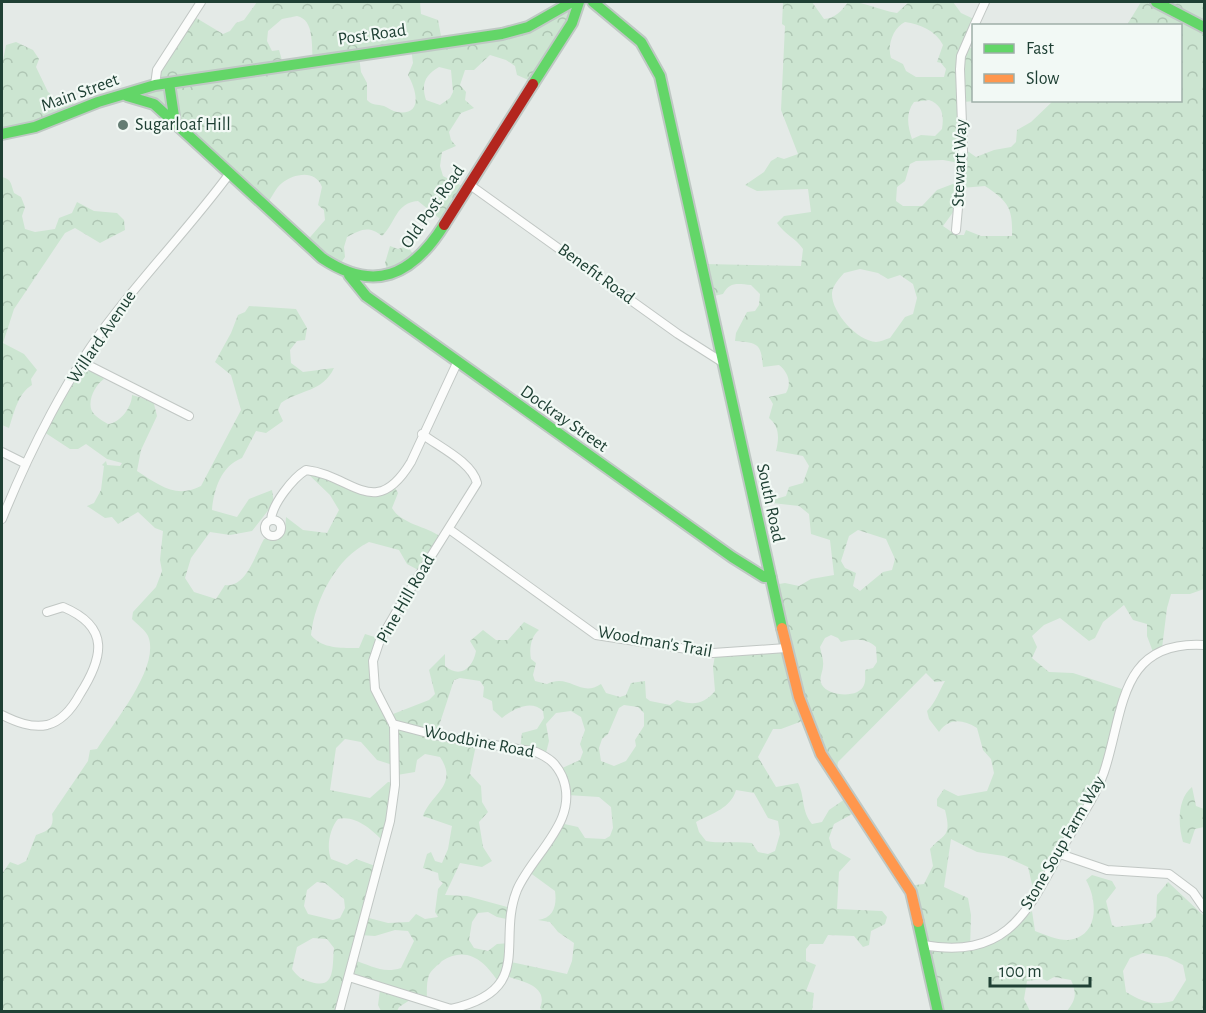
<svg xmlns="http://www.w3.org/2000/svg" width="1206" height="1013" font-family="'Alegreya Sans',sans-serif">
<style>
.forest{fill:url(#forest-crowns);fill-rule:evenodd}
.lines{fill:none;stroke-linecap:round;stroke-linejoin:round}
.street-casing{stroke:#c1c7c4;stroke-width:10}
.fast-casing{stroke:#bfc8c4;stroke-width:14}
.slow-casing{stroke:#bfc8c4;stroke-width:14}
.jam-casing{stroke:#bfc8c4;stroke-width:14}
.street{stroke:#fbfcfb;stroke-width:8}
.fast{stroke:#63d668;stroke-width:10}
.slow{stroke:#ff974d;stroke-width:10}
.jam{stroke:#b3261e;stroke-width:10}
.poi-dot{fill:#647c73;stroke:#f2f9f5;stroke-width:2}
.labels{text-anchor:middle;dominant-baseline:central;stroke-width:4.5;stroke-linejoin:round;paint-order:stroke}
.street-label{font-size:18px;fill:#1f4034;stroke:#f2f9f5}
.poi-label{font-size:18px;fill:#1f4034;stroke:#f2f9f5;text-anchor:start}
</style>
<defs>
<pattern id="forest-crowns" width="20" height="18" patternUnits="userSpaceOnUse" patternTransform="scale(1.5)"><rect width="20" height="18" fill="#cce5d1"/><path d="M2 6a3 3 0 1 1 6 0M12 15a3 3 0 1 1 6 0" fill="none" stroke="#afc6b4"/></pattern>
</defs>
<rect width="100%" height="100%" fill="#e4eae7"/>
<path class="forest" d="M257 2H420L421 14 438 20 442 41 500 35 579 2 533 82 517 75 515 66 506 60 490 55 474 70H465L460 85 466 92 465 100 474 108 461 113 449 132 451 140 456 146 442 152 440 166 443 176 468 189 445 223 418 201C395 203 396 223 382 236 368 225 361 230 347 237L344 247 345 257 336 270 305 243 325 220 324 210 318 205 322 187C315 169 294 174 282 183 276 187 270 201 265 207L154 105 126 95 154 86V79L193 16 223 34 230 31 236 23 244 20ZM297 16C315 20 311 46 313 61L284 67 279 50 272 51 267 41 268 31 282 19ZM411 48 413 63 408 75C416 89 424 116 397 112 392 111 389 108 384 106 377 104 373 106 367 100V83L361 72 359 56ZM439 67 451 70 453 92 450 98 440 105 426 100C421 84 425 75 439 67Z
M783 2H812L824 19C834 19 843 10 848 2 867 2 878 10 897 13L909 2H953L961 13 976 20 966 46 973 49 975 101 963 102 966 150 976 157 994 150 1011 147 1016 142 1017 130 1031 122 1053 101 1180 100V26L1127 25 1141 2H1204V589L1190 594H1171L1167 608 1162 648 1153 652 1147 636V624L1133 620 1124 605 1103 622 1095 638 1089 641 1060 618 1044 625 1032 636 1037 647 1032 658 1049 672 1073 673 1128 691 1100 788 1034 893 1028 867 1004 856 977 852 951 839 944 887 968 898 971 915 970 950C996 941 1013 930 1032 911L1035 931C1045 935 1057 940 1068 940 1099 937 1098 901 1086 880L1092 875 1112 881 1116 888 1106 901 1112 925 1116 927 1150 923 1156 917 1157 895 1168 882 1204 916V1011H1067C1076 999 1077 994 1071 980L1054 977 1047 981 1043 979 1027 981 1024 999 1030 1011H937L907 886 924 884 933 866 930 849C944 833 952 838 945 810L937 806V799L944 789 958 796 987 791 994 773 991 759 983 750 977 728C962 719 949 718 939 732L929 719 927 711C936 702 939 691 945 681L935 682 926 673 838 762 836 777 805 720 781 729H773L758 757 776 787 798 783C805 796 801 811 812 824L822 822 829 810 845 799 854 813 834 824 829 838 832 848 851 859 839 872 837 909 882 911 887 917 885 924 871 931 869 945 863 947 854 936 828 935 823 944H810L806 949V961L816 965 806 991 814 993 812 1011H543L540 1008C549 985 522 982 507 976L499 983C485 961 467 945 442 961 438 965 431 970 429 975 426 983 427 995 427 1003L410 1000 399 1007 397 1011H381L378 1005 380 990 349 978 339 1011H2V874L10 862 18 865 26 861 36 835C47 831 55 828 52 814L88 761 90 750 97 749C112 724 161 667 148 636 145 630 137 624 132 619L133 612 156 587 162 571 160 560 163 531 155 528 138 512 118 524 112 517 105 518 87 506 94 503 101 490 104 466 102 465 106 461 107 465 120 466 122 463 107 459 86 444 78 449H70L44 432 82 363 104 379C95 385 87 401 92 411 94 416 103 421 108 424 120 423 132 407 132 395L146 399 152 396 157 416 141 450 137 471C159 485 176 499 201 486L241 410 231 375 215 362 231 333 238 315 245 312 249 306 296 309 307 328 305 340 297 341 290 350 291 363 303 372 334 368C323 392 299 390 281 403L278 410 283 421 266 433 256 431 242 458C221 466 214 489 212 510L237 517 249 499 272 490 274 503 252 531 230 535 210 532 191 558 185 578 194 592 216 599 225 585C246 588 255 555 264 539L282 536 285 531 286 517 303 530 327 533 339 510 330 495 305 471H314L362 494 394 486 398 493 392 508C401 524 426 526 441 537L420 571 407 564 399 550 369 542C336 558 315 600 311 635 322 649 342 648 359 648L365 634 381 639 373 673 388 716 429 700 435 694 429 670 445 654V666C460 679 473 668 476 651L470 641 483 630 496 640H508L524 622 539 630C531 636 529 649 531 659L536 663 533 675 535 681 547 684C570 673 580 698 601 684L606 693 620 697 626 695 631 683 645 681 646 698 650 701 670 705 677 700C694 706 704 704 715 691L713 667 715 655 785 649 773 585 785 583 799 586 811 579 834 575 830 540 811 534 809 514 799 506 772 503 776 499 786 496 789 487 803 483 809 466 803 456 776 451C779 439 780 427 769 418L773 404 769 397 786 393C792 383 788 372 779 365L763 367C761 343 758 343 735 341L736 333 747 312 755 311 759 305 760 294 751 285C738 284 730 281 723 294L709 297 703 264 801 266 803 249C795 237 786 236 777 223L784 216 811 212 808 189 757 191 745 185 764 172 771 161 778 157 784 159 798 154 781 110 785 26 782 24ZM905 22C920 24 936 31 943 45L937 62 941 63 946 69 944 77H916L906 71 903 64 891 58C887 45 893 28 905 22ZM929 100C943 105 944 116 942 129L935 136 921 135 912 139C908 127 905 114 914 102ZM943 160 954 162 960 169 958 182 937 190 922 206H903L896 201 897 187 905 181 910 164 916 161ZM985 186C1008 201 1013 208 1012 236H981L966 230 964 235H956L943 226 959 204 961 188ZM860 269 878 273 888 279 900 275 913 284 917 298 913 314 905 317 890 338C886 339 880 342 876 342 857 341 831 312 832 293 833 285 839 279 844 273ZM858 530 886 539 895 559 892 570 883 572 860 591 853 586 856 573 845 568 841 561 849 536ZM831 635 838 638 841 642C854 639 866 638 876 647L877 662 873 668 865 670C865 674 866 681 864 685 859 699 828 696 822 685 818 679 823 672 823 666 824 660 821 653 820 647L825 638ZM460 678 480 681 484 687 483 697 492 701 493 710 502 718C513 709 531 699 543 711L544 718 537 729 522 733 520 749 545 757 549 741 546 724 556 713 571 711 581 717 585 730 580 744 583 752 580 760 560 769 567 795 599 797 611 807 613 828 610 836 605 839 585 838 578 827 560 823 529 872 555 891C557 905 554 918 538 920L550 922 558 932 574 943 572 961 567 974 511 962 510 943 497 944 488 951 474 948 469 940 472 922 478 913 488 912 497 917 511 920V908L467 896 445 895 460 863 482 867 492 861 483 847 479 822 488 812 482 802 481 786 470 774 476 745 436 735 454 680ZM624 705 638 707 644 713V726L635 740 636 746 626 761 614 766 601 761 599 748 602 739 608 734 619 708ZM345 739 361 742 377 760 396 766 397 775 415 772 417 760 425 754 440 757C459 785 431 794 423 816L452 826 448 849 442 863 435 861 431 852 427 854 423 868 438 873 439 880 443 883 438 889 435 912 438 917 425 919 416 914 409 922 388 923 365 917 378 867 356 859 347 865 331 859C326 847 330 828 338 819 356 815 372 830 384 842L395 783 388 782 370 798 330 790 336 748ZM736 790 754 793 768 818 778 821 780 834 775 851 768 854 758 852 752 843C736 841 722 844 706 841L699 832 696 822C713 813 731 808 736 790ZM317 882 325 883 344 899 345 908 340 918 333 920 308 914 304 906 307 890ZM395 930 408 931 414 941 401 968C382 974 371 965 353 960L360 935 375 936ZM313 938 327 939 334 948C332 966 336 990 311 982 301 979 298 977 292 969L297 947ZM1143 953 1167 957 1183 965 1186 980 1173 1001C1153 1006 1143 1002 1126 992L1123 971 1130 958Z
M16 42 33 50 39 59 36 67 48 92 58 100H72L77 113 2 135V66L6 45Z
M2 177C12 179 11 185 14 193L21 197 25 207 22 216 25 229 35 232 55 229 59 218 72 213 77 202 94 211 117 213 124 220 125 230 100 243 75 228 65 233 14 309 3 343 24 354 37 370 31 379 32 385C18 393 14 413 9 428L2 425Z
M390 246 398 249 407 246 418 260 389 276 385 263Z
M1192 787 1196 806 1204 809V827L1195 829 1190 844 1183 842C1178 825 1177 799 1192 787Z"/>
<g class="lines">
<defs>
<path id="street" d="M974 26 985 2
M155 85 157 70 201 2
M470 185 678 334 722 362
M956 230 963 152 960 69 961 56 974 26
M82 362 189 416
M2 452 26 464
M2 519C29 452 69 372 114 315 151 267 194 222 230 173
M271 520C272 504 293 478 306 470 352 475 375 522 411 462L457 363
M265 528a8 8 0 1 1 16 0a8 8 0 1 1-16 0Z
M449 529 596 635 713 653 786 648
M2 715C16 722 31 728 47 725 62 721 73 707 80 694 103 658 111 627 63 607L47 612
M1060 854 1107 870 1169 874 1193 892 1204 908
M923 945C1010 960 1028 910 1064 845 1078 821 1095 798 1104 772 1124 713 1118 640 1204 645
M349 977 451 1009C536 990 496 942 517 890 533 853 581 820 562 776 556 763 549 758 536 752L435 735 393 724
M339 1012 390 821 395 785 394 726 375 689 373 661 380 640 398 609 477 483C472 462 439 447 422 434"/>
<path id="fast" d="M593 2 641 42 660 76 782 628
M1156 2 1204 27
M169 83 175 123 322 258C374 293 412 276 444 225
M533 84 572 23 579 2
M127 96 154 104 175 123
M2 134 35 127 98 102 155 85 502 34 528 27 572 2
M349 275 366 296 732 557 764 577H771
M918 922 938 1012"/>
<path id="slow" d="M782 628 799 697 821 754 911 892 918 922"/>
<path id="jam" d="M444 225 533 84"/>
</defs>
<use href="#street" class="street-casing"/>
<use href="#fast" class="fast-casing"/>
<use href="#slow" class="slow-casing"/>
<use href="#jam" class="jam-casing"/>
<use href="#street" class="street"/>
<use href="#fast" class="fast"/>
<use href="#slow" class="slow"/>
<use href="#jam" class="jam"/>
</g>
<circle class="poi-dot" cx="123" cy="125" r="6"/>
<g class="labels">
<g class="street-label">
<text transform="translate(372 35) rotate(-8)">Post Road</text>
<text transform="translate(80 93) rotate(-20)">Main Street</text>
<text transform="translate(960 163) rotate(-88)">Stewart Way</text>
<text transform="translate(433 207) rotate(-55)">Old Post Road</text>
<text transform="translate(596 274) rotate(36)">Benefit Road</text>
<text transform="translate(102 337) rotate(-56)">Willard Avenue</text>
<text transform="translate(564 419) rotate(35)">Dockray Street</text>
<text transform="translate(770 503) rotate(78)">South Road</text>
<text transform="translate(406 599) rotate(-60)">Pine Hill Road</text>
<text transform="translate(655 642) rotate(10)">Woodman's Trail</text>
<text transform="translate(479 742) rotate(11)">Woodbine Road</text>
<text transform="translate(1063 843) rotate(-60)">Stone Soup Farm Way</text>
</g>
<g class="poi-label">
<text x="135" y="125">Sugarloaf Hill</text>
</g>
</g>
<rect width="1206" height="1013" fill="none" stroke="#1f4034" stroke-width="6"/>
<rect x="972" y="24" width="210" height="78" fill="#f2f9f5" stroke="#9eafa8" stroke-width="1.5"/>
<rect x="984" y="44" width="30" height="9" fill="#63d668" stroke="#9eafa8" stroke-width="1.5"/>
<text x="1026" y="54" font-size="18" fill="#1f4034">Fast</text>
<rect x="984" y="74" width="30" height="9" fill="#ff974d" stroke="#9eafa8" stroke-width="1.5"/>
<text x="1026" y="84" font-size="18" fill="#1f4034">Slow</text>
<path d="M990 977v9h100v-9" fill="none" stroke="#1f4034" stroke-width="3"/>
<text x="999" y="977" font-size="18" fill="#1f4034" stroke="#f2f9f5" stroke-width="4.5" paint-order="stroke">100 m</text>
</svg>
